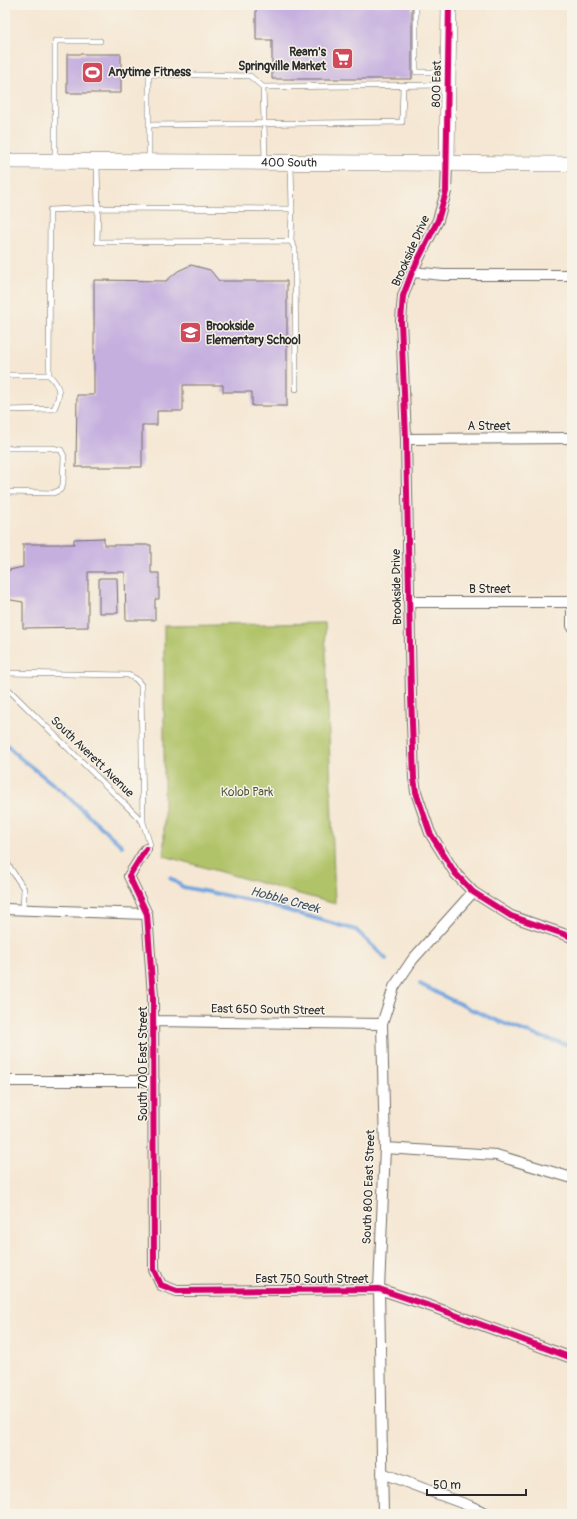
<svg xmlns="http://www.w3.org/2000/svg" width="577" height="1519" font-family="Pangolin,sans-serif">
<style>
.green{fill:#b0c367;stroke:#6e7749}
.lines{fill:none;stroke-linecap:round;stroke-linejoin:round}
.stream{stroke:#74a5de;stroke-width:4}
.building{fill:#c5afdf}
.lane-casing{stroke:#726d66;stroke-width:6}
.street-casing{stroke:#726d66;stroke-width:12}
.secondary-casing{stroke:#726d66;stroke-width:16}
.lane{stroke:#fff;stroke-width:5}
.street{stroke:#fff;stroke-width:10}
.secondary{stroke:#fff;stroke-width:15}
.cycleway-casing{stroke:#f7f3e8;stroke-width:8}
.cycleway{stroke:#d6006c;stroke-width:6}
.labels{text-anchor:middle;dominant-baseline:central;stroke-width:3;stroke-linejoin:round;paint-order:stroke}
.poi-label{font-size:12px;font-weight:bold;fill:#2b2b2b;stroke:#f7f3e8;text-anchor:start}
.street-label{font-size:12px;fill:#2b2b2b;stroke:#f7f3e8}
.park-label{font-size:12px;fill:#53593d;stroke:#f7f3e8}
.water-label{font-size:13px;font-style:italic;fill:#45566a;stroke:#f7f3e8}
</style>
<rect width="100%" height="100%" fill="#f7f3e8"/>
<filter id="ink" filterUnits="userSpaceOnUse"><feTurbulence type="fractalNoise" baseFrequency=".025" numOctaves="2"/><feDisplacementMap in="SourceGraphic" scale="8" xChannelSelector="R" yChannelSelector="G"/><feConvolveMatrix kernelMatrix="1 2 1 2 8 2 1 2 1" color-interpolation-filters="sRGB"/></filter>
<filter id="wash" filterUnits="userSpaceOnUse"><feTurbulence type="fractalNoise" baseFrequency=".012" numOctaves="4" result="noise"/><feDisplacementMap in="SourceGraphic" scale="16" xChannelSelector="R" yChannelSelector="G"/><feGaussianBlur stdDeviation="0.9" result="paint"/><feColorMatrix in="noise" values="0 0 0 0 0 0 0 0 0 0 0 0 0 0 0 0 0 1.4 0 .05"/><feComposite in="paint" operator="in"/></filter>
<g filter="url(#wash)">
<rect width="100%" height="100%" fill="#f5e7d3"/>
<path class="green" d="M325 623 335 904 164 856V626Z"/>
<g class="lines">
<path class="stream" d="M5 743 19 757 63 792 122 846
M170 878 183 887 254 901 356 930 386 959
M420 984C467 1009 520 1033 572 1046"/>
</g>
<g id="blocks">
<path class="building" d="M256 5H412V79H272V40H256Z
M67 54H121V93H67Z
M191 265 210 270 219 281H287V406H252V392H223V385H183V411H157V425H142V467H76L77 395H94V280L166 281 178 271Z
M104 538V545H151V573H159V599H155V620H126L125 572H88V627L23 628V602L5 599V571L23 567V544H74V539Z
M99 578H117L118 613H99Z"/>
</g>
</g>
<g filter="url(#ink)">
<use href="#blocks" fill-opacity="0" stroke="#726d66" stroke-width="1"/>
<g class="lines">
<defs>
<path id="lane" d="M416 5V72H447
M263 87 265 160
M149 125 402 122 403 86
M149 160V74L250 76 263 87 447 85
M55 161V41H100
M292 209 291 241 295 249 296 389
M291 241 97 242 98 208 292 209 291 164
M5 375H49C61 387 61 394 54 409L5 410
M49 375 50 210 98 208 97 163
M5 448H52L61 450 64 456 63 485 60 490 53 493 5 492
M5 673 128 675 136 679 141 685 143 824
M5 686 143 822 150 845 146 849
M5 860 24 889 23 910"/>
<path id="street" d="M447 164 446 192 438 220 412 272 403 296 401 321 406 439 411 695 414 778 416 792 430 833 455 873 473 892 511 916 572 937
M412 272 443 275H572
M406 439 572 438
M409 602H572
M572 602V626
M146 849 129 876 147 914 153 996 154 1270 161 1285 177 1291 379 1289 436 1308 572 1358
M5 909 147 914
M154 1021 382 1024
M5 1081H154
M385 1148 496 1155 572 1178
M382 1473 470 1506 488 1514
M383 1514 379 1289 385 1148 382 1024 394 987 413 959 473 892"/>
<g id="secondary">
<path id="s1" d="M5 161 572 164"/>
<path d="M447 164 449 5"/>
</g>
</defs>
<use href="#lane" class="lane-casing"/>
<use href="#street" class="street-casing"/>
<use href="#secondary" class="secondary-casing"/>
<use href="#lane" class="lane"/>
<use href="#street" class="street"/>
<use href="#secondary" class="secondary"/>
<defs>
<path id="cycleway" d="M449 5 446 192 438 220 412 272 403 296 401 321 406 439 411 695 414 778 416 792 430 833 455 873 473 892 511 916 572 937
M146 849 129 876 147 914 153 996 154 1270 161 1285 177 1291 379 1289 436 1308 572 1358"/>
</defs>
<use href="#cycleway" class="cycleway-casing"/>
<use href="#cycleway" class="cycleway"/>
</g>
</g>
<defs>
<symbol id="supermarket-square" viewBox="-11 -11 22 22"><rect x="-9" y="-9" width="18" height="18" rx="4" fill="#d1495b" stroke="#f7f3e8"/><path d="M-6-5.5h2.5l.6 2H6L4.5 2H-2.5L-4.4-4H-6ZM-1.5 3.2a1.3 1.3 0 1 0 .1 0ZM3 3.2a1.3 1.3 0 1 0 .1 0Z" fill="#fff"/></symbol>
<symbol id="stadium-square" viewBox="-11 -11 22 22"><rect x="-9" y="-9" width="18" height="18" rx="4" fill="#d1495b" stroke="#f7f3e8"/><path d="M0-5a6.5 5 0 1 0 0 10a6.5 5 0 1 0 0-10ZM-3.5-1.8h7v3.6h-7Z" fill="#fff"/></symbol>
<symbol id="school-square" viewBox="-11 -11 22 22"><rect x="-9" y="-9" width="18" height="18" rx="4" fill="#d1495b" stroke="#f7f3e8"/><path d="M0-5L7-2L0 1L-7-2ZM-4 1L0 2.5L4 1V4Q0 6-4 4Z" fill="#fff"/></symbol>
</defs>
<g fill-rule="evenodd">
<use href="#supermarket-square" x="330" y="46" width="25" height="25"/>
<use href="#stadium-square" x="80" y="60" width="25" height="25"/>
<use href="#school-square" x="178" y="320" width="25" height="25"/>
</g>
<g class="labels">
<g class="poi-label">
<text x="326" y="52" text-anchor="end">Ream's<tspan x="326" dy="14">Springville Market</tspan></text>
<text x="108" y="72">Anytime Fitness</text>
<text x="206" y="326">Brookside<tspan x="206" dy="14">Elementary School</tspan></text>
</g>
<g class="street-label">
<text transform="translate(437 84) rotate(-89)">800 East</text>
<text stroke="none"><textPath href="#s1" startOffset="284">400 South</textPath></text>
<text transform="translate(411 251) rotate(-66)">Brookside Drive</text>
<text x="489" y="426">A Street</text>
<text transform="translate(397 587) rotate(-91)">Brookside Drive</text>
<text x="490" y="589">B Street</text>
<text transform="translate(92 757) rotate(44)">South Averett Avenue</text>
<text transform="translate(268 1010) rotate(1)">East 650 South Street</text>
<text transform="translate(143 1064) rotate(-90)">South 700 East Street</text>
<text transform="translate(369 1187) rotate(-88)">South 800 East Street</text>
<text x="312" y="1279">East 750 South Street</text>
</g>
<g class="park-label">
<text x="247" y="792">Kolob Park</text>
</g>
<g class="water-label">
<text transform="translate(285 900) rotate(15)">Hobble Creek</text>
</g>
</g>
<rect width="577" height="1519" fill="none" stroke="#f7f3e8" stroke-width="20"/>
<path d="M427 1489v6h99v-6" fill="none" stroke="#2b2b2b" stroke-width="2"/>
<text x="433" y="1489" font-size="12" fill="#2b2b2b" stroke="#f7f3e8" stroke-width="3" paint-order="stroke">50 m</text>
</svg>
